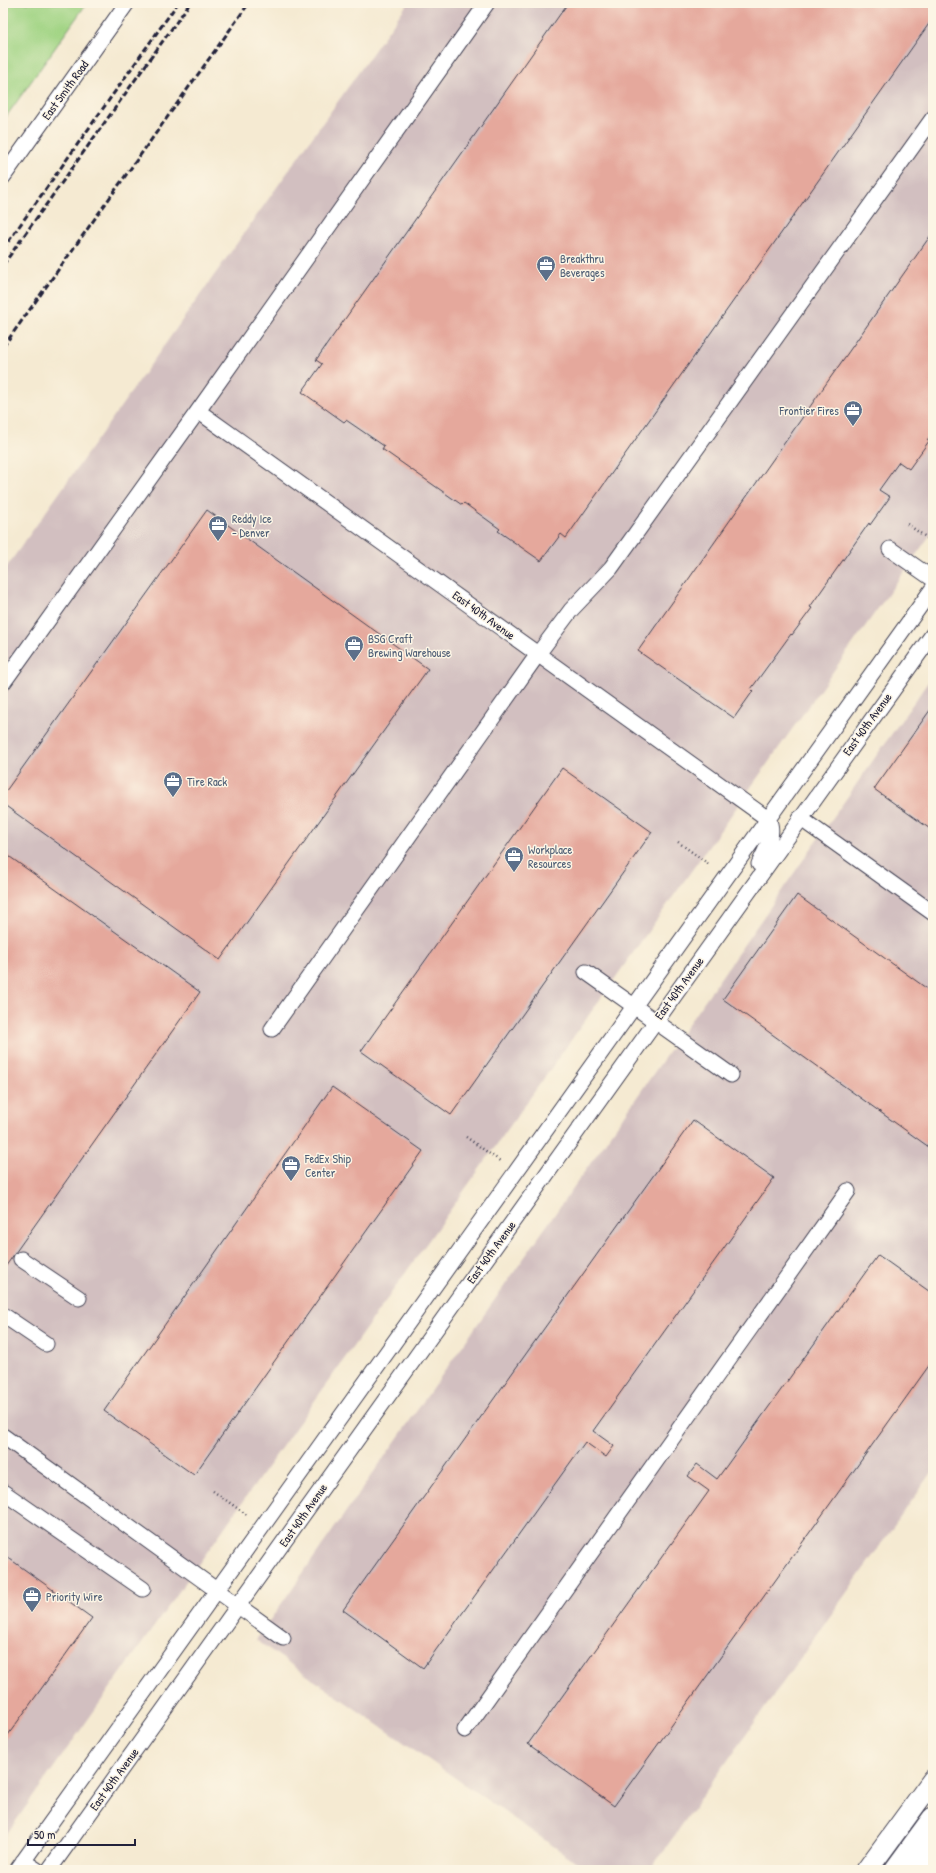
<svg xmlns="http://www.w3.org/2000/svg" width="936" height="1873" font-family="'Patrick Hand',sans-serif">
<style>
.industrial{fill:#d2bfc0}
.green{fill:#a1d484;stroke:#627b60}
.building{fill:#e5a89c}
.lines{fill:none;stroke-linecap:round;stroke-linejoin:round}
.minor-casing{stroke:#424052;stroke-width:17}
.highway-casing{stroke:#424052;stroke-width:23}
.path{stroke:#424052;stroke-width:2.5;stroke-dasharray:1 3;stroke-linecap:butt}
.minor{stroke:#fff;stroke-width:15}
.highway{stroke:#fff;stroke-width:21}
.rail{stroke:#22223b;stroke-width:3;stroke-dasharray:6 3;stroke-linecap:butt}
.labels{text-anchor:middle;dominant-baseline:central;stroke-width:3;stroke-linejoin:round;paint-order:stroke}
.street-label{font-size:12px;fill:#22223b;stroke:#fcf5e5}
.service-label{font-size:12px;fill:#4e5e75;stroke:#fcf5e5;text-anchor:start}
</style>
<rect width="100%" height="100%" fill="#fcf5e5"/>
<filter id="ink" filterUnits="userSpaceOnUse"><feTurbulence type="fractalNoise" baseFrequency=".025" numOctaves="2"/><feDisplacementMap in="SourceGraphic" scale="8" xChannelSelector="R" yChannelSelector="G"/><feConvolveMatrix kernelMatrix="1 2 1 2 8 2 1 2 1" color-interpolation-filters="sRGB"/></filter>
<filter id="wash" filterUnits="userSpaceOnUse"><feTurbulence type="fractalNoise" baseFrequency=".012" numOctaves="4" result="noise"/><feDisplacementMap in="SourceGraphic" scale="16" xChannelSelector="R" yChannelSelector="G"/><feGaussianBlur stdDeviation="0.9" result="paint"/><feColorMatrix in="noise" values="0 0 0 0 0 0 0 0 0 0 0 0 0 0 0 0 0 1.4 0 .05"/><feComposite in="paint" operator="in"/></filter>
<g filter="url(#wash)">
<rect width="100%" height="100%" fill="#f5ead2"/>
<path class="industrial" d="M408 3H933V531L3 1839V572Z
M933 675V1471L650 1870H588L256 1640Z"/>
<path class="green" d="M3 3H87L3 121Z"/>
<g id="blocks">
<path class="building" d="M568 3H933V18L566 538 561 534 541 561 498 531 500 529 464 503 462 505 382 449 384 446 346 420 344 422 302 392 322 364 316 360Z
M933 232V432L927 440 929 441 909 469 899 462 879 490 890 497 870 525 869 523 810 607 812 608 792 635 791 634 751 689 753 691 734 718 638 651Z
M207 510 428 669 220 960 3 804V795Z
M933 706V831L874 789Z
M562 768 652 832 451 1115 361 1051Z
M3 852 200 992 3 1270Z
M797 895 933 993V1150L723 999Z
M332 1087 423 1151 194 1475 104 1411Z
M693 1120 774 1178 593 1431 614 1446 606 1457 585 1442 423 1668 343 1610Z
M878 1255 933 1294V1360L614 1806 528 1744 709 1491 688 1476 697 1464 717 1479Z
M3 1554 92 1618 3 1742Z"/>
</g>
</g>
<g filter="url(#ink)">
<use href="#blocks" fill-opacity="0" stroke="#424052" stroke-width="1"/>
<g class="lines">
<defs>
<path id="minor" d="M3 177 127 3
M198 411 768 819C776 834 765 851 759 864
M890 549 933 579
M3 683 198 411 487 3
M800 818 933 913
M586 972 731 1075
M272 1029 538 654 571 610 611 568 933 118
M21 1259 79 1298
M3 1315 46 1344
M3 1436 283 1638
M3 1492 143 1589
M465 1730 848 1191
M23 1861 37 1870
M17 1870 933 588
M49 1870 933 634"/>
<path id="highway" d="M867 1870 933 1780
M895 1870 933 1818
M916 1870 933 1847"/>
</defs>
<use href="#minor" class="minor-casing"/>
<use href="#highway" class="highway-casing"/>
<path class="path" d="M907 524 933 542
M678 842 710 865
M466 1137 500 1161
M213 1491 247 1515"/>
<use href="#minor" class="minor"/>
<use href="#highway" class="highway"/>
<path class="rail" d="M3 249 178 3
M3 265 190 3
M3 347 249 3"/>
</g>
</g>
<defs>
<symbol id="office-pin" viewBox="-11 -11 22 30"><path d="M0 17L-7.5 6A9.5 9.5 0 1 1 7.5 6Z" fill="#5c6f8a" stroke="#fcf5e5"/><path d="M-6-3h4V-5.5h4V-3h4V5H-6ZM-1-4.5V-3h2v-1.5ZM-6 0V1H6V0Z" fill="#fff"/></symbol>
</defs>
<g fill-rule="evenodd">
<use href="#office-pin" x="535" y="254" width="22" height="30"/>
<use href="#office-pin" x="842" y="399" width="22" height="30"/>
<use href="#office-pin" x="207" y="514" width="22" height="30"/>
<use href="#office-pin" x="343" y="634" width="22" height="30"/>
<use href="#office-pin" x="162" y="770" width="22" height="30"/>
<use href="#office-pin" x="503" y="845" width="22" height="30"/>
<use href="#office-pin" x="280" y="1154" width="22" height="30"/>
<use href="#office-pin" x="21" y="1585" width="22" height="30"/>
</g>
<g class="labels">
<g class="street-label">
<text transform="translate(65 90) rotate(-54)">East Smith Road</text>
<text transform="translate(484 615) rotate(36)">East 40th Avenue</text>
<text transform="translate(867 724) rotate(-54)">East 40th Avenue</text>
<text transform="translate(679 988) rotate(-54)">East 40th Avenue</text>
<text transform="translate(491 1252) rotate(-54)">East 40th Avenue</text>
<text transform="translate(303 1515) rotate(-55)">East 40th Avenue</text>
<text transform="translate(114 1779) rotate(-54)">East 40th Avenue</text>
</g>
<g class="service-label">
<text x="560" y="258">Breakthru<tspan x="560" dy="14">Beverages</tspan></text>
<text x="839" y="410" text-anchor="end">Frontier Fires</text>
<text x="232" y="518">Reddy Ice<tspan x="232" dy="14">- Denver</tspan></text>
<text x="368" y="638">BSG Craft<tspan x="368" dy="14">Brewing Warehouse</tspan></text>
<text x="187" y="781">Tire Rack</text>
<text x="528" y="849">Workplace<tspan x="528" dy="14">Resources</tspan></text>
<text x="305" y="1158">FedEx Ship<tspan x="305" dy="14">Center</tspan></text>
<text x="46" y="1596">Priority Wire</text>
</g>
</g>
<rect width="936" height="1873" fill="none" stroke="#fcf5e5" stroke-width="16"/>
<path d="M28 1839v6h107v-6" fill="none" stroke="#22223b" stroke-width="2"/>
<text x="34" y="1839" font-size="12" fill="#22223b" stroke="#fcf5e5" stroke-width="3" paint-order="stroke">50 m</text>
</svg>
